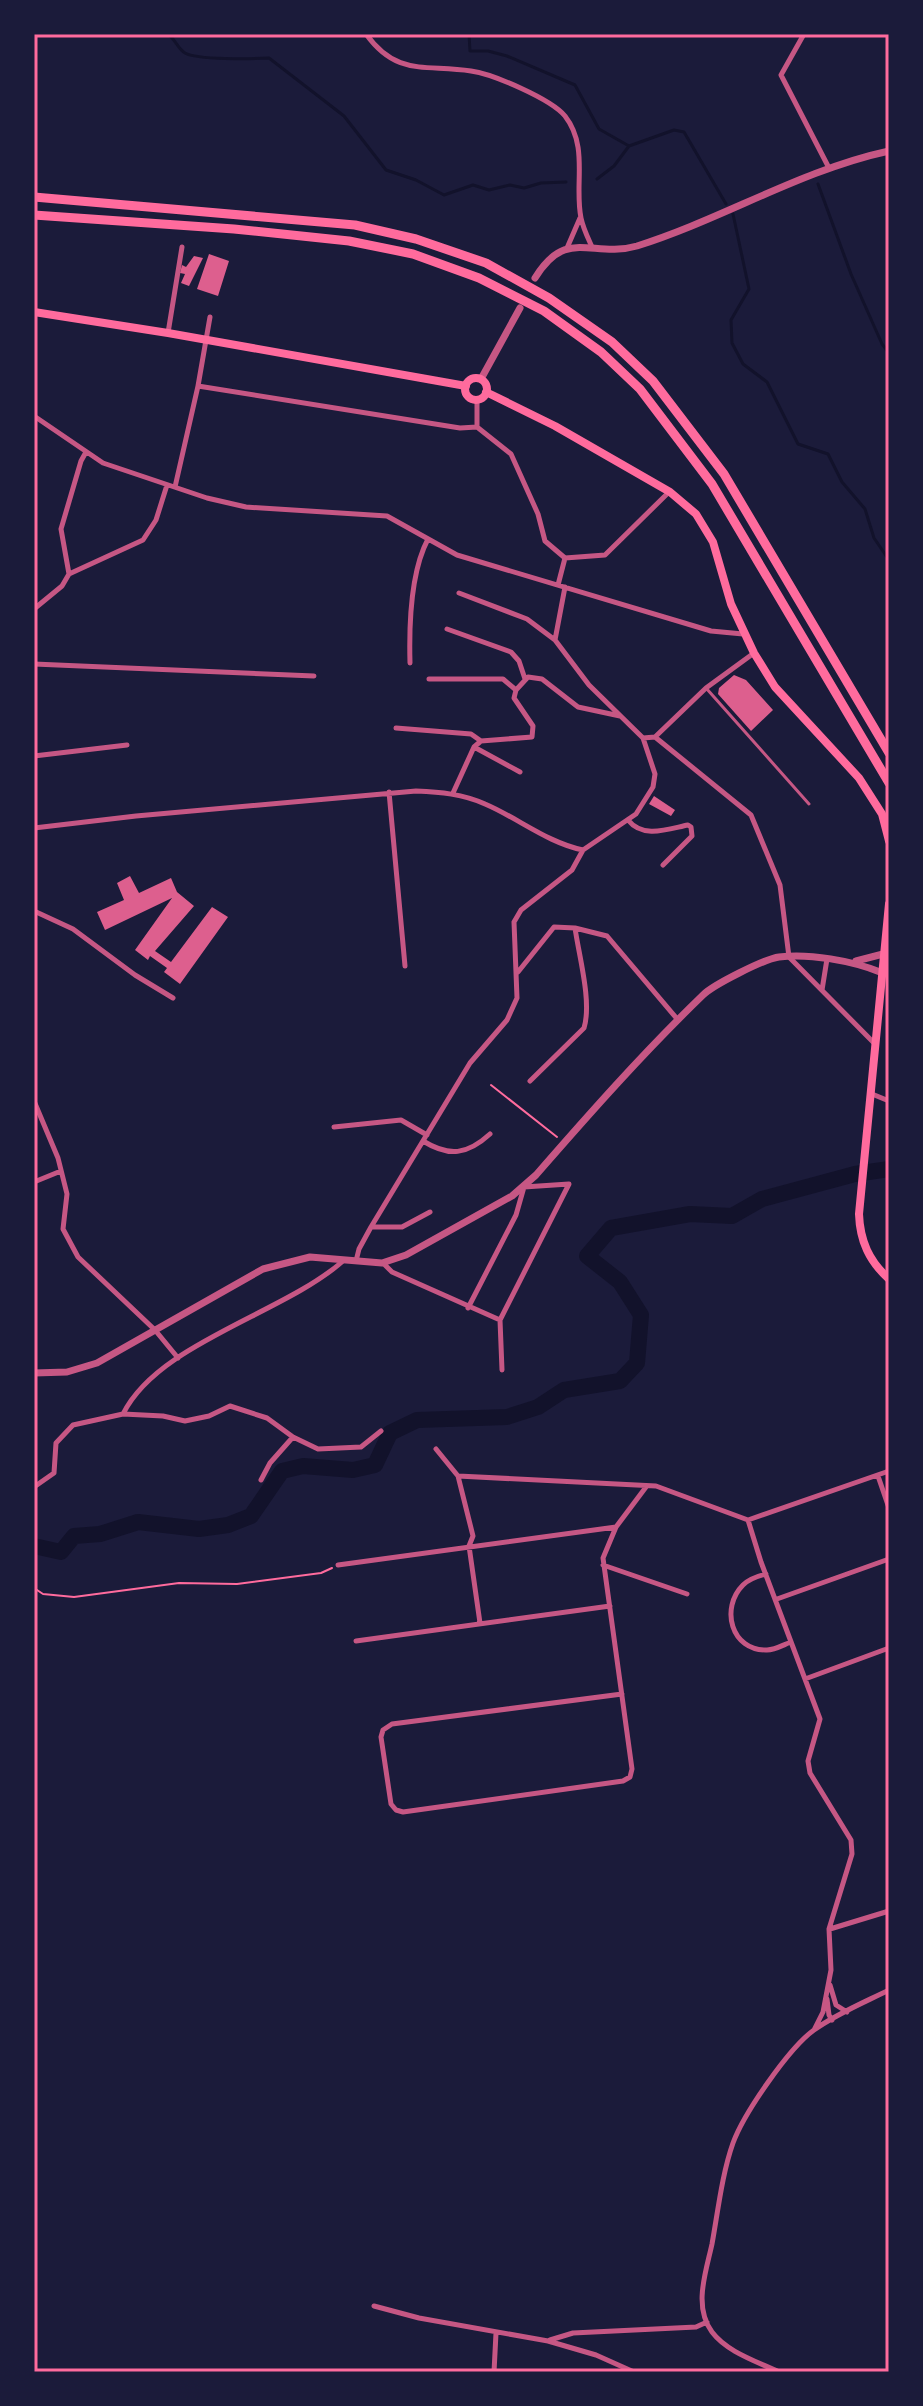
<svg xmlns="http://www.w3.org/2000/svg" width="923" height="2406" font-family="'Sofia Sans Condensed',sans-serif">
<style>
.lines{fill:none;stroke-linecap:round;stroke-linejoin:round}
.stream{stroke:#12122b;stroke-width:3}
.river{stroke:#12122b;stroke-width:16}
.building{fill:#dd5f8e}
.path{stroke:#ff6b9d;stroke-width:2}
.service{stroke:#c65784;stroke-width:3}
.minor{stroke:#c65784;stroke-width:5}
.tertiary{stroke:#c65784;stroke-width:7}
.secondary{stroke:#ff6b9d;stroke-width:8}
.trunk{stroke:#ff6b9d;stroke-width:9}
.neatline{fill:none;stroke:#ff6b9d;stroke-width:3}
</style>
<rect width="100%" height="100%" fill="#1b1b3a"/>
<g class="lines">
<path class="stream" d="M168 34C175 39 178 49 185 53 197 60 252 59 269 58L344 116 386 170 416 180 444 195 473 185 489 190 510 185 524 188 541 183 566 182
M469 34 470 51H488L507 56 575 85 599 129 629 146
M597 179 614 166 629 146 674 130 684 132 726 204
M818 184 851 274 882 344 889 353
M733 214 749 289 731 320 732 343 743 364 767 382 798 444 828 454 842 482 865 509 874 538 889 560"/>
<path class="river" d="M34 1546 61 1552 74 1536 100 1534 138 1522 199 1529 228 1525 251 1516 282 1471 303 1466 353 1470 375 1465 390 1433 417 1420 507 1417 538 1407 564 1390 620 1381 637 1363 641 1315 620 1282 587 1256 611 1228 690 1214 732 1216 762 1199 855 1174 889 1169"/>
</g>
<path class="building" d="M209 254 229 261 218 296 197 289Z
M194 256 203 258 189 286 181 283 185 274 180 273 182 265 186 267Z
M734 675 746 680 773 710 751 731 718 694 719 688Z
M654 796 675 810 671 816 649 804Z
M130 876 139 893 171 878 177 892 194 906 155 951 171 962 212 907 228 917 180 984 164 972 167 968 150 956 148 960 135 950 172 898 105 930 97 912 124 900 117 883Z"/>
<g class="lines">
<path class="path" d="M491 1085 557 1137
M34 1588 43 1594 74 1597 179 1583 237 1584 321 1573 332 1568"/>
<path class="service" d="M706 688 809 804"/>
<path class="minor" d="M366 34C397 77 425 64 471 71 493 74 551 99 565 116 589 147 574 184 581 218 583 228 588 238 592 247
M804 34 781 75 829 168
M567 248 580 218
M168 333 182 247
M198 386 460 428 477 427
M477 400V427L511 454 538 514 545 541 565 558 558 585
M34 416 103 463 207 498 246 507 387 516 457 555 711 631 743 634
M175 487 198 386 210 317
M565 558 605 555 669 492
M69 574 61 529 81 461 86 452
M459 593 527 619 555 640
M34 609 62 586 69 574 143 540 156 520 167 485
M447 629 511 652 519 661 525 679
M410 663C409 626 410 573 428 539
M34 664 314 676
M429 679H503L516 690
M396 728 471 734 481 741
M655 737 751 815 780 885 789 957 876 1045
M643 738 655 737 706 688 754 653
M474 747 520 772
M34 756 127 745
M389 792 405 966
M453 793 474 747 481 741 532 737 533 726 514 698 516 690 528 677 542 679 578 707 620 716
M628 820C643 839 668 829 688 825L691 827 692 836 663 865
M34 828 136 816 416 791C440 792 463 794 485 804 518 818 548 843 583 850L636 814 653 787 655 774 643 738 589 685 555 640 565 587
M34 911 73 929 135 975 173 998
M575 928 607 936 678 1020
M518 972 554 927 575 928C579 956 592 1002 584 1028L530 1081
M822 990 827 959
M872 1094 889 1101
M34 1101 58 1158 67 1194 63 1229 78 1257 155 1330 178 1358
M334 1127 401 1120 427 1135
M423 1141C449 1157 467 1155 490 1134
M34 1182 61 1171
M372 1227H402L430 1212
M356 1261 359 1249 371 1227 470 1063 507 1020 517 998 514 922 521 910 572 870 583 850
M383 1263 392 1272 500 1320
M468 1308 516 1215 524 1187 569 1184 500 1320 502 1370
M123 1414C158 1343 283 1314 343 1261
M436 1449 458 1476 473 1536 469 1546 480 1623
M458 1476 656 1486 748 1520
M878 1476 889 1508
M261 1480 270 1463 293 1437
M34 1487 54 1473 56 1443 73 1425 123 1414 163 1416 185 1421 209 1416 230 1406 267 1418 293 1437 318 1449 361 1447 381 1431
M748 1520 761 1562 820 1719 808 1761 810 1773 851 1840 852 1854 829 1929 831 1970 823 2012 814 2030
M748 1520 889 1471
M338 1565 616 1527
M603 1565 687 1594
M766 1574C758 1576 749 1579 743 1585 720 1608 731 1651 767 1650 775 1650 783 1645 791 1642
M777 1599 889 1559
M356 1641 610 1606
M805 1679 889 1648
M622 1694 392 1724 383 1730 381 1737 391 1804 396 1810 403 1812 623 1781 630 1777 632 1769 603 1558 616 1527 646 1487
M830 1929 889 1911
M830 1985 836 2005 847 2012
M827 1999 829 2015 832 2020
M374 2306 419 2318 548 2341 596 2355 634 2372
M550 2340 573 2333 696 2327 707 2322
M494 2372 496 2333
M779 2372C756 2361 727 2352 712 2332 693 2306 706 2272 712 2244 718 2211 722 2174 733 2143 744 2113 789 2048 814 2030 836 2014 865 2002 889 1990"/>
<path class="tertiary" d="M535 278C567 226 592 259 637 246 723 219 801 170 889 151
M481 379 520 308
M856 961 883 954
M34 1373 67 1372 97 1363 263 1269 310 1257 382 1263 406 1255 512 1196 536 1175C590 1113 644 1052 703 995 713 985 764 959 779 957 809 953 853 961 880 972"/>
<path class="secondary" d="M34 312 168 333 466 386
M465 389a11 11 0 1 1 22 0a11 11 0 1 1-22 0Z
M486 392 555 426 670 492 696 514 713 542 731 604 754 653 775 687 859 778 882 814 889 841
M889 904 859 1214C860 1241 869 1261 889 1279"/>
<path class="trunk" d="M34 197 355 225 416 239 486 263 549 298 612 342 653 381 724 474 889 753
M34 215 234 229 349 241 413 254 479 278 544 311 601 352 640 389 712 484 889 783"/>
</g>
<rect width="923" height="2406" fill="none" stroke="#1b1b3a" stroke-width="72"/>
<rect x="36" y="36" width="851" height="2334" class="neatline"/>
</svg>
